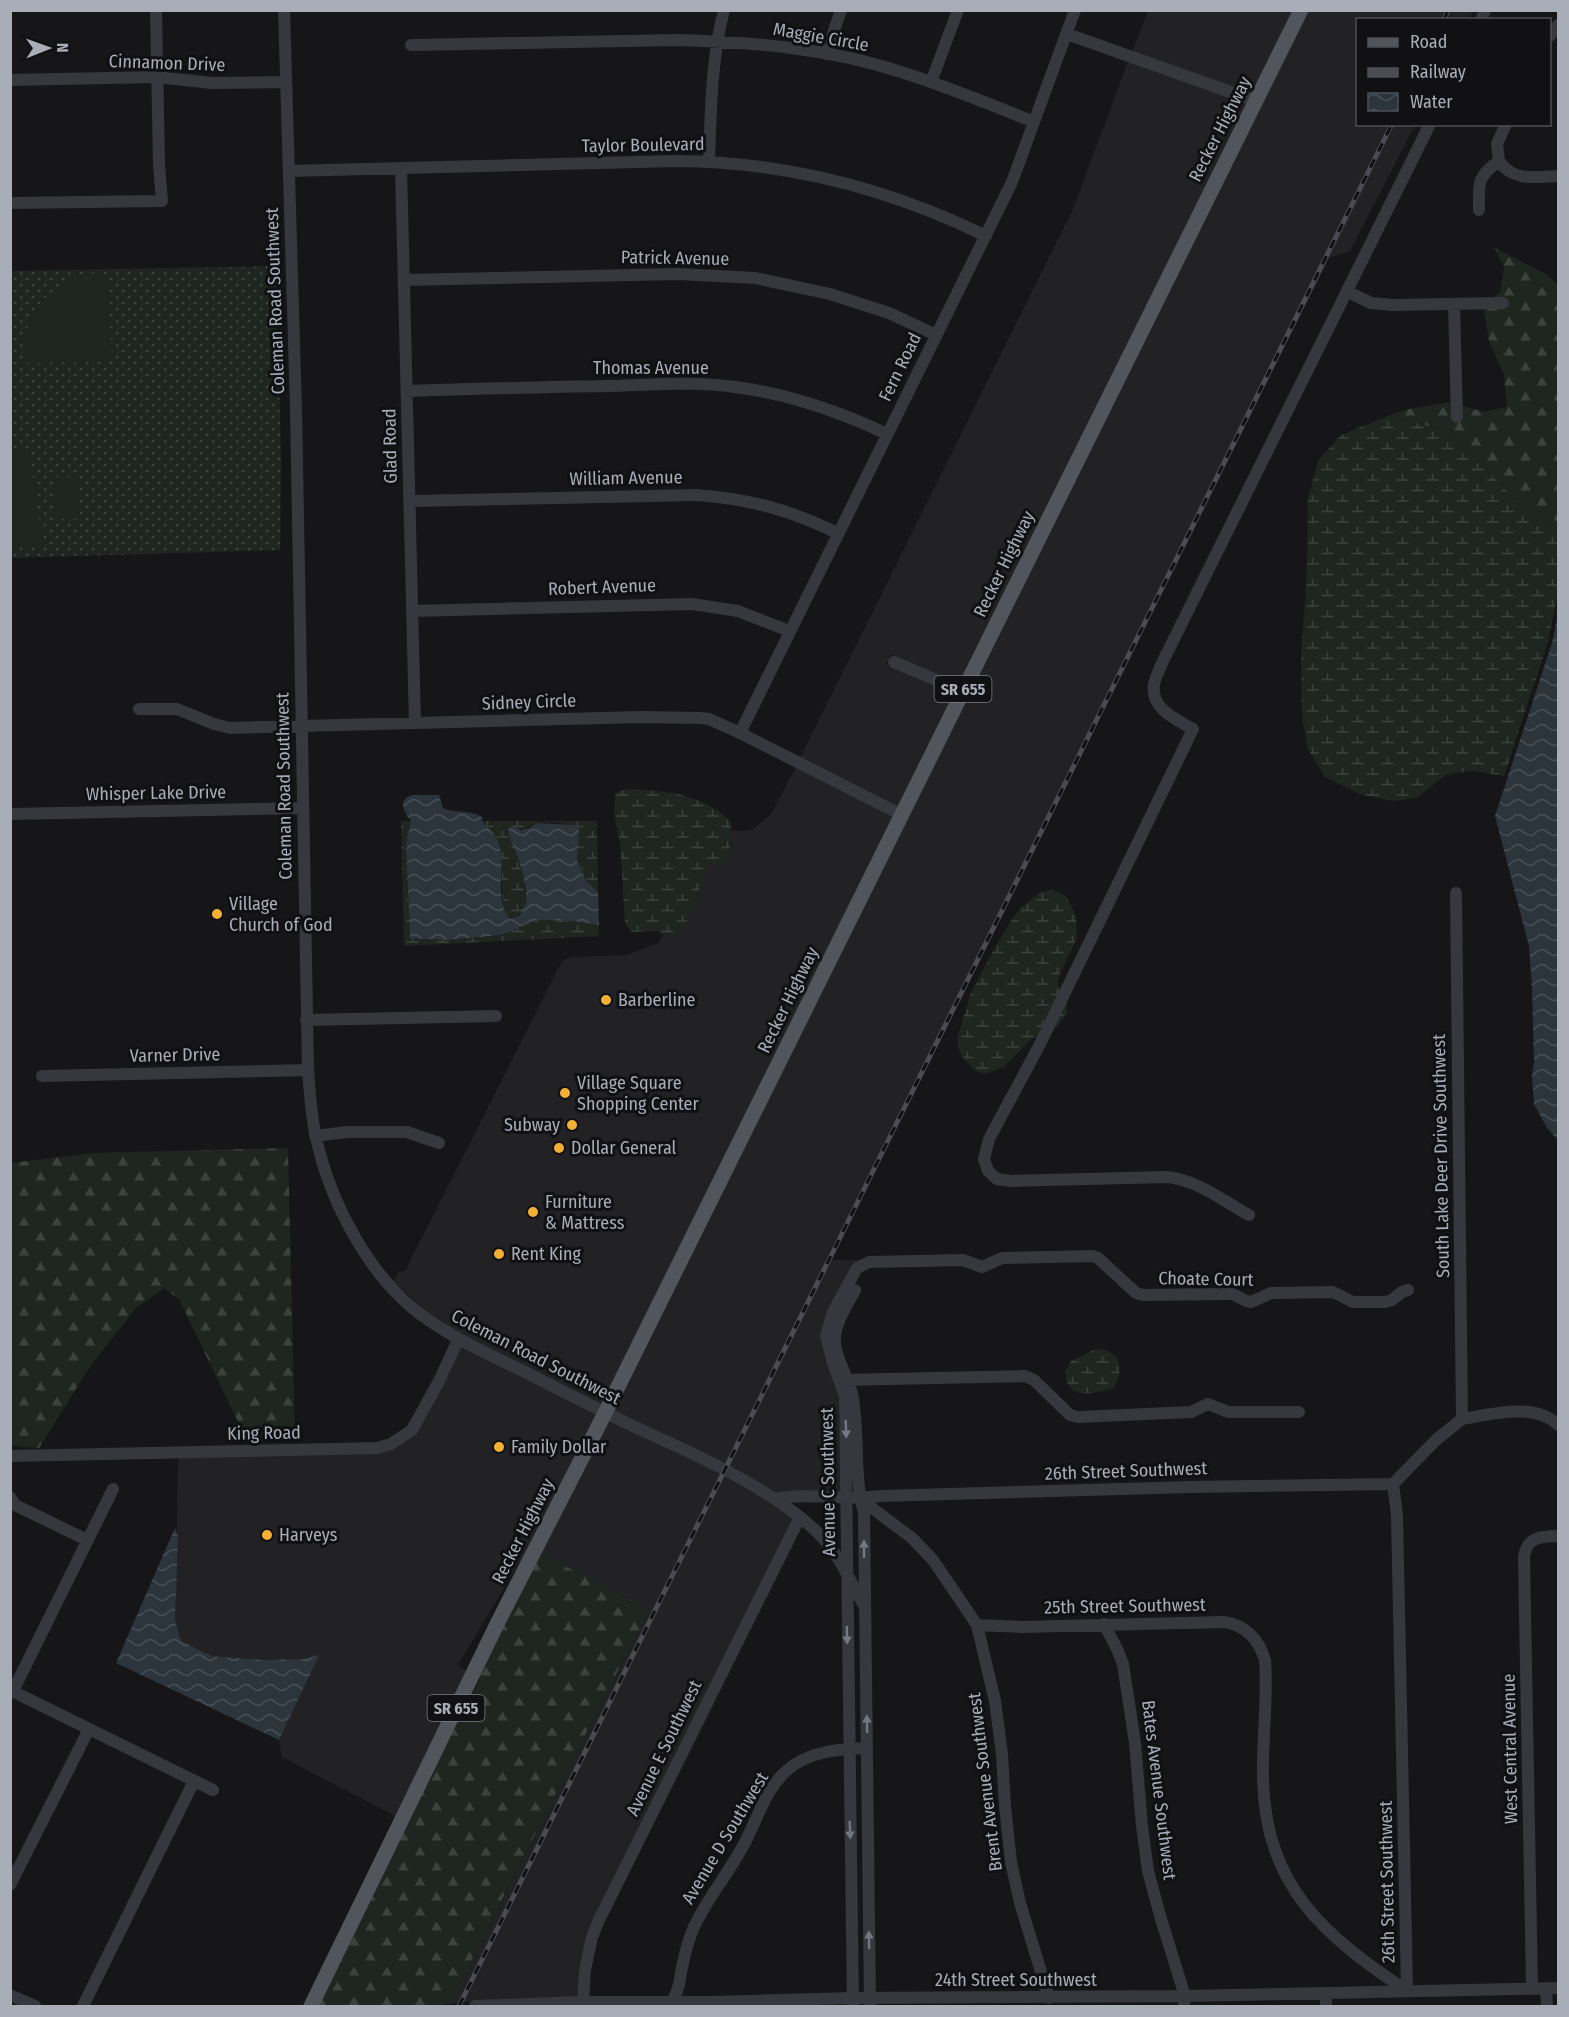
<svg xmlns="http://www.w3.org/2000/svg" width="1569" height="2017" font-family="'Fira Sans Condensed',sans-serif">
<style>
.built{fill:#222225}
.grass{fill:url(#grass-dots)}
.forest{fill:url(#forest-firs)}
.wetland{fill:url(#wetland-marsh)}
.pitch{fill:#1e261f}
.water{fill:url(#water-waves)}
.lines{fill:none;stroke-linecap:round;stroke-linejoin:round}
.minor{stroke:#37383d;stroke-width:12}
.major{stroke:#53555c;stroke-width:15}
.rail-casing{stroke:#4a4c52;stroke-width:5}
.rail{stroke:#111113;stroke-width:3;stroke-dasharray:9;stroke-linecap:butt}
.oneway{fill:#757881}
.poi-dot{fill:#f2b134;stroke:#111113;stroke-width:2}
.labels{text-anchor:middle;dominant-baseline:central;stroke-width:6;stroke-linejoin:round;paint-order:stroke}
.shield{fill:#111113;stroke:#7b7e86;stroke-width:1.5}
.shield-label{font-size:16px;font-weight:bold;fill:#a8adb8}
.street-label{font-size:18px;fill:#a8adb8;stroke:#111113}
.poi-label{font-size:18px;fill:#a8adb8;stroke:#111113;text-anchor:start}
</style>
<defs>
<pattern id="grass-dots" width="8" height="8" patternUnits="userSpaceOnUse" patternTransform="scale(1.5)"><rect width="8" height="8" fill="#1e261f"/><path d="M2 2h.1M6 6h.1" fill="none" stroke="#3c433d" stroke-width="1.8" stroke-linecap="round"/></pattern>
<pattern id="forest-firs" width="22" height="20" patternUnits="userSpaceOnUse" patternTransform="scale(1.5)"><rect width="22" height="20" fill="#1e261f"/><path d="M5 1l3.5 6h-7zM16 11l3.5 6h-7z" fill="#3c433d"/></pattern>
<pattern id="wetland-marsh" width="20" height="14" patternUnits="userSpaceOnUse" patternTransform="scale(1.5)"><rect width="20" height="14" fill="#1e261f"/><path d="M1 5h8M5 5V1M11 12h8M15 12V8" fill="none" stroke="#3c433d"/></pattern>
<pattern id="water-waves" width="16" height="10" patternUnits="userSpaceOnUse" patternTransform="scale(1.5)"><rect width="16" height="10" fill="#2c353c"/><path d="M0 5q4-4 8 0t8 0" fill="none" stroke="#485056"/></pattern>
</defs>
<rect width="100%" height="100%" fill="#161618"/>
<path class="built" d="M1148 11H1295L1253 95 1132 52Z
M1308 11H1473L1469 19 1358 20V124L1415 125 1350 251 1329 258 825 1260H863L852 1266 833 1382 839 1398 841 1493 776 1494 612 1410Z
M1128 61 1248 104 960 685 891 655 886 664 955 694 899 808 800 758 1073 209Z
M796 767 895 817 602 1405 466 1338 429 1314 394 1282 399 1271 403 1272 406 1269 562 961 572 957 627 955 658 943 663 934H675L695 898 710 863 715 865 730 849 732 830 741 831 752 830 771 814Z
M461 1347 598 1415 528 1548 458 1665 468 1672 397 1817 282 1757 279 1740 318 1655 302 1659 263 1660 212 1656 180 1641 175 1620 178 1458 393 1448Z
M607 1419 687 1456 770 1502V1505L773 1504 793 1518 587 1935 579 1970 578 1997 503 1999 449 2004 649 1609 539 1553Z"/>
<path class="grass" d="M276 266 281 459 280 550 11 558 10 271Z"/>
<path class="forest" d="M1495 248 1548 275 1558 286V532L1535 519 1448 431 1388 416 1404 410 1449 402 1484 412 1507 407 1504 375 1489 341 1484 311 1491 300 1500 292 1504 268Z
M288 1148 295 1439 250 1442 236 1418 179 1299 164 1288 136 1308 89 1368 39 1448 11 1446V1163L93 1153Z
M539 1553 649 1609 449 2004 429 2006H317L403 1830 480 1679 477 1677Z"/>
<path class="wetland" d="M1388 416 1448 431 1535 519 1558 532V593L1548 642 1504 776 1475 771 1447 774 1416 798 1394 801 1362 795 1325 777 1307 747 1302 715 1301 659 1307 569 1308 498 1318 461 1341 435Z
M630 789C645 790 662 791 677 794 689 796 725 810 730 822 732 828 732 834 731 840 730 851 727 858 720 866L710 863 687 921 682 929 675 934H663L657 931 630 932V928L627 927 625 922 620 843 614 814 615 794 619 791Z
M401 821H411L406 844 410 938 444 940 493 936 508 933 535 920 572 921 599 925V936L404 946Z
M482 821H597L598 892C585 883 576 866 576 849 576 840 579 834 576 825 566 824 546 820 537 823 528 826 525 832 515 827L507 831 509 839 515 848 524 881 526 903 520 916 510 919 505 913 503 904 501 866 495 836Z
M1052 890 1066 896 1076 916 1077 938 1059 976 1058 984 1067 1003V1013L1058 1026 1030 1040 1004 1067 984 1074 976 1071 965 1060 959 1051 957 1038 971 992 1002 935 1020 908 1040 892Z
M1096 1349C1120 1349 1125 1369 1114 1388 1095 1393 1066 1402 1065 1372L1071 1361Z"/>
<path class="pitch" d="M88 273 107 274 112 355 105 362 24 363C25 353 24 343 26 334 31 302 59 283 88 273Z
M25 447 29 452 43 544 17 548 11 546V451Z
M55 477H79L80 519H55Z"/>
<path class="water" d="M1558 613V1140L1547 1128 1534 1104 1532 1075 1534 1062 1532 988 1529 946 1495 816 1552 643Z
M413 795H439L443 808C456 814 472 809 483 818L482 821C486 826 492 831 495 836 510 858 491 897 510 919L520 916C521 911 525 907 526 902 528 890 520 862 515 850 512 841 506 837 509 827H515L521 830 529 828 537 823 576 825 579 828 577 860 586 881 598 892 599 925 572 921 535 920 508 933 493 936 444 940 410 938 406 844 411 821C403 811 397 799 413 795Z
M175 1528 178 1537 175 1620 181 1641 212 1656 263 1660 302 1659 319 1655 279 1740 116 1663Z"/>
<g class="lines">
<path class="minor" d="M284 10 296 408 308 1070C310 1092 311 1116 316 1137 330 1203 371 1281 427 1319 457 1340 490 1355 523 1371 568 1394 614 1418 661 1439 710 1461 778 1494 816 1531 838 1551 850 1582 865 1607
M1481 20 1485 10
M1067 34 1256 101
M1550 36 1558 25
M411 45 675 40C751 42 828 48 901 72 946 86 990 104 1034 122
M826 54 841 10
M10 80 157 77 211 83 286 82
M931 82 958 10
M709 161C711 110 711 60 724 10
M1499 161C1513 182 1536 177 1558 176
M401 168 415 723
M289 171 677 161C785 162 888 188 986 236
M10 203 162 201 159 165 156 10
M1479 210C1479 184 1476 177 1499 161L1497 144 1506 124
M404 280 678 274 755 278 830 294 889 313 936 335
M1348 292 1371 303 1392 305 1503 303
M1454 304 1457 417
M407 391C474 389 541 387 608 386 650 385 693 381 735 387 789 394 838 411 887 434
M410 501 697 495C749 499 791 510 837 533
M412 611 692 604 738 611 789 631
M894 662 962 691
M139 709H177L214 724 230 728 640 717 701 718 709 719 740 733 902 815
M740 733 1012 182 1075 10
M10 814 303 808
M1456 893 1462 1419
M306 1020 496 1016
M42 1076 308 1070
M315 1136 347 1132H407L439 1143
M1249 1215C1222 1200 1197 1180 1167 1177L1011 1181 997 1179 988 1171 984 1159 989 1139 1038 1048 1193 729C1176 719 1150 709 1154 684 1156 676 1160 668 1163 661L1430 124
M855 1290C848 1304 836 1321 835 1337 833 1353 848 1377 852 1394 860 1433 853 1475 864 1513L870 2005
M842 1380 1025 1376 1034 1380 1070 1415 1078 1417 1191 1412 1208 1404 1228 1412H1299
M1462 1419C1492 1414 1535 1402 1558 1425
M10 1456 377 1448 391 1444 412 1430 439 1381 458 1340
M1393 1484 1397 1515 1407 1991
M10 1497 15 1505 87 1540
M775 1499C810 1492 846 1501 881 1496L1191 1487 1393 1484 1436 1440 1462 1419
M860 1499 912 1538 933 1560 977 1625 995 1701 1002 1754 1005 1806 1011 1862 1020 1903 1049 1998
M1104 1624 1117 1649 1123 1664 1135 1743 1142 1826 1148 1871 1161 1919 1185 1996 1184 2006
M977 1625 1021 1627 1224 1622C1246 1625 1259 1640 1265 1660 1268 1699 1262 1739 1263 1779 1266 1888 1324 1935 1407 1991
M10 1690 213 1790
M13 1691 113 1489
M10 1885 89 1729
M1532 1988 1524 1558C1526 1537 1541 1536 1558 1536
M1546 1988 1547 2006
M1326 1993V2006
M10 1995 35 2006
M583 2002 585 1970 592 1937 599 1920 800 1517
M83 2006 194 1781
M475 2006 583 2002H713L853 1998 1185 1996 1558 1988
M672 2006C673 1999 677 1992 679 1985 682 1965 686 1945 694 1927 707 1899 727 1875 742 1848 756 1823 764 1792 785 1772 807 1751 839 1749 867 1748
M853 2006 845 1397 833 1363 826 1336 833 1312 857 1268 869 1262 963 1260 982 1267 1002 1258 1092 1256 1098 1258 1136 1293 1143 1295 1226 1294H1233L1246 1301 1251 1302 1271 1293 1333 1292 1353 1302H1385L1392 1300 1402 1292 1408 1290"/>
<path class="major" d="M311 2006 499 1620 605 1413 1301 10"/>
<defs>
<path id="rail" d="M1444 20 1448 10
M459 2006 1392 124"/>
</defs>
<use href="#rail" class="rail-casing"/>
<use href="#rail" class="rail"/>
</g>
<defs><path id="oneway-solid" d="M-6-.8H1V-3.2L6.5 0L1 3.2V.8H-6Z" transform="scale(1.5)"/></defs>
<g class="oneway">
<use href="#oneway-solid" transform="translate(846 1429) rotate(88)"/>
<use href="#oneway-solid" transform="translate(864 1549) rotate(-90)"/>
<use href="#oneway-solid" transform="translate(847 1635) rotate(89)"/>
<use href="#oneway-solid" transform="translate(867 1724) rotate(-91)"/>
<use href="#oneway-solid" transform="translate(850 1830) rotate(88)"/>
<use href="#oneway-solid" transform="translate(869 1940) rotate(-91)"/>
</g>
<g class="poi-dot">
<circle cx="217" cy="914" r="6"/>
<circle cx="606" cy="1000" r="6"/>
<circle cx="565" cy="1093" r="6"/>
<circle cx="572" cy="1125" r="6"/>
<circle cx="559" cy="1148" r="6"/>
<circle cx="533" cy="1212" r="6"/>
<circle cx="499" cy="1254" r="6"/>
<circle cx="499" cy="1447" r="6"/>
<circle cx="267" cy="1535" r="6"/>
</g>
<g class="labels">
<g class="shield">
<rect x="934.5" y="676" width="57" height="26" rx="4.5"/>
<rect x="427.5" y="1695" width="57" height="26" rx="4.5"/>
</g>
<g class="shield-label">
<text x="963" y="689">SR 655</text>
<text x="456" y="1708">SR 655</text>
</g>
<g class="street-label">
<text transform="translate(821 37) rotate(10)">Maggie Circle</text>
<text transform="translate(167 63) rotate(2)">Cinnamon Drive</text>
<text transform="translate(1220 129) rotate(-63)">Recker Highway</text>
<text transform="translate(643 145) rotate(-1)">Taylor Boulevard</text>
<text transform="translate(675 258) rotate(1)">Patrick Avenue</text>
<text transform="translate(275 301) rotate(-92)">Coleman Road Southwest</text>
<text transform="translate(900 367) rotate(-64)">Fern Road</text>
<text x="651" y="368">Thomas Avenue</text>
<text transform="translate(390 446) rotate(-91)">Glad Road</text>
<text transform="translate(626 478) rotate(-1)">William Avenue</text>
<text transform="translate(1004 564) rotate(-64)">Recker Highway</text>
<text transform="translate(602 587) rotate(-2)">Robert Avenue</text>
<text transform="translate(529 702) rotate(-2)">Sidney Circle</text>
<text transform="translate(284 786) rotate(-91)">Coleman Road Southwest</text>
<text transform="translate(156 793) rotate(-1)">Whisper Lake Drive</text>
<text transform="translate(788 1000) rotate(-64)">Recker Highway</text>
<text transform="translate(175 1055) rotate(-1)">Varner Drive</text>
<text transform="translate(1441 1156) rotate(-91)">South Lake Deer Drive Southwest</text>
<text transform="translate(1206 1279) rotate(1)">Choate Court</text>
<text transform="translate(536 1357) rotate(27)">Coleman Road Southwest</text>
<text transform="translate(264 1433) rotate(-1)">King Road</text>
<text transform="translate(1126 1471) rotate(-2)">26th Street Southwest</text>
<text transform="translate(828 1482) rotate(-91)">Avenue C Southwest</text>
<text transform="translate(523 1531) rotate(-63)">Recker Highway</text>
<text transform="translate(1125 1606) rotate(-1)">25th Street Southwest</text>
<text transform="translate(664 1748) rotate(-64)">Avenue E Southwest</text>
<text transform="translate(1510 1749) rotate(-91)">West Central Avenue</text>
<text transform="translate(985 1782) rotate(-97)">Brent Avenue Southwest</text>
<text transform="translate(1159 1790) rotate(83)">Bates Avenue Southwest</text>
<text transform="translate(725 1838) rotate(-59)">Avenue D Southwest</text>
<text transform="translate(1387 1882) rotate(-91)">26th Street Southwest</text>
<text x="1016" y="1980">24th Street Southwest</text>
</g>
<g class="poi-label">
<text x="229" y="904">Village<tspan x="229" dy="21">Church of God</tspan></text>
<text x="618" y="1000">Barberline</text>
<text x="577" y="1083">Village Square<tspan x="577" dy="21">Shopping Center</tspan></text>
<text x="560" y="1125" text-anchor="end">Subway</text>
<text x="571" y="1148">Dollar General</text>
<text x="545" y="1202">Furniture<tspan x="545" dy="21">&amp; Mattress</tspan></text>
<text x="511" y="1254">Rent King</text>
<text x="511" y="1447">Family Dollar</text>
<text x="279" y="1535">Harveys</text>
</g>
</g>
<rect width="1569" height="2017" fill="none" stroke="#a8adb8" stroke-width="24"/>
<rect x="1356" y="18" width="195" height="108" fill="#111113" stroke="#4d4f55" stroke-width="1.5"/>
<rect x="1368" y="38" width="30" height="9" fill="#53555c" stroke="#4d4f55" stroke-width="1.5"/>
<text x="1410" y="48" font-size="18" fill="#a8adb8">Road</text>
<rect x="1368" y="68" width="30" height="9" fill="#4a4c52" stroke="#4d4f55" stroke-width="1.5"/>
<text x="1410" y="78" font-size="18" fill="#a8adb8">Railway</text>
<rect x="1368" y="93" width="30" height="18" fill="url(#water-waves)" stroke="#4d4f55" stroke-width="1.5"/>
<text x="1410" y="108" font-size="18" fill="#a8adb8">Water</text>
<g transform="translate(48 48) rotate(89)" stroke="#111113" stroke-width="4.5" paint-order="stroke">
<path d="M0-4.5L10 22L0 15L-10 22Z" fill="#a8adb8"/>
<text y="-9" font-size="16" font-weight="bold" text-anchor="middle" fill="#a8adb8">N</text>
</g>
</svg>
